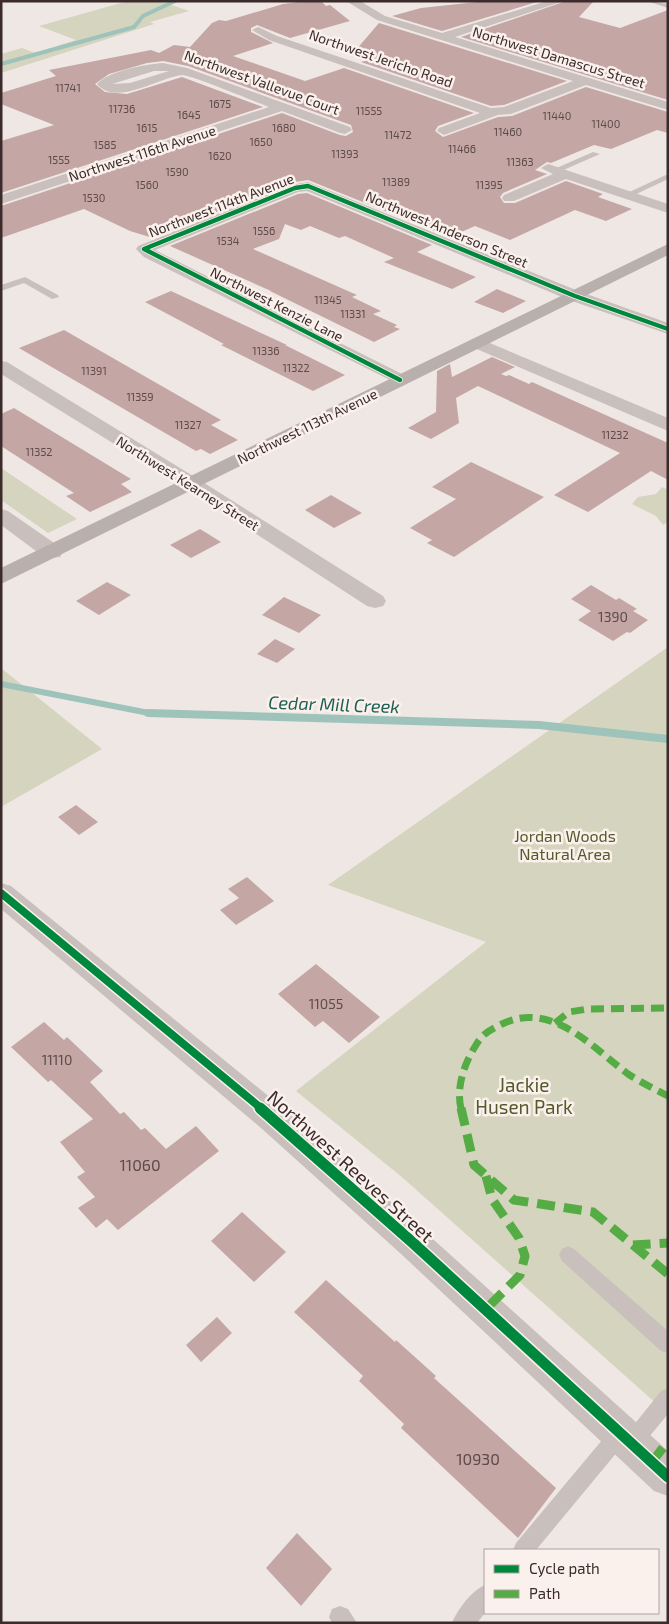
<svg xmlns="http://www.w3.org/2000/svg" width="669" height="1624" font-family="'Exo 2',sans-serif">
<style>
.green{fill:#d5d4be}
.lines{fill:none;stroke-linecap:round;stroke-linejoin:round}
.stream-far2{stroke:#9ec3bb;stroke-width:4}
.stream-far1{stroke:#9ec3bb;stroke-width:6}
.stream{stroke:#9ec3bb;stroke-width:8}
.building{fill:#c4a7a5}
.lane{fill:#c9c0bd;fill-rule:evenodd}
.street{fill:#c9c0bd;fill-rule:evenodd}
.secondary{fill:#b9afad;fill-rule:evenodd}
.quiet-far1{stroke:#55ab44;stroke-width:7;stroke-dasharray:13 7;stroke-linecap:butt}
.quiet{stroke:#55ab44;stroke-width:9;stroke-dasharray:18 9;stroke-linecap:butt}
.cycleway-far2-casing{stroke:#fbf1ec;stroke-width:6}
.cycleway-far1-casing{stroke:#fbf1ec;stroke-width:11}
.cycleway-casing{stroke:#fbf1ec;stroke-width:14}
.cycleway-far2{stroke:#00873e;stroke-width:4.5}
.cycleway-far1{stroke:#00873e;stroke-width:8}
.cycleway{stroke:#00873e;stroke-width:11}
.labels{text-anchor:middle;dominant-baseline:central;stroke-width:5;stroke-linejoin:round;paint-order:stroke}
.far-number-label{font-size:11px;fill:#5d4a49}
.far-street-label{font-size:14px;fill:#3b2b2a;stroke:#fbf1ec}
.number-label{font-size:14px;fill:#5d4a49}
.park-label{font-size:16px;fill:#545a2c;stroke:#fbf1ec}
.near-number-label{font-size:16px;fill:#5d4a49}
.water-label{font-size:18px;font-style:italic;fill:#1d5f55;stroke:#fbf1ec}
.near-park-label{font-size:19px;fill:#545a2c;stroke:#fbf1ec}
.near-street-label{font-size:19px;fill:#3b2b2a;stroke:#fbf1ec}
</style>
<rect width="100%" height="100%" fill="#efe7e4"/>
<path class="green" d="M128 1H160L189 11 150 22 154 24 1 73V54L22 48 35 53 76 40 39 26Z
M1 468 77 519 48 533 1 500Z
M662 487 668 490V522L663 525 656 516 632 504 638 497 656 494Z
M668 647V1414L403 1178 296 1091 486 942 328 885Z
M1 668 102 749 1 807Z"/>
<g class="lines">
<path class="stream-far2" d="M1 64 134 27 143 16 175 1"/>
<path class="stream-far1" d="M1 684 154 714"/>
<path class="stream" d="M148 713 539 725 668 739"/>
</g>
<path class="building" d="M307 1H321L326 6 330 5 350 21 290 38 257 25 251 28V32L273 43 233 56 305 81 344 68 474 113 438 126 435 131 443 137 498 117 512 116 586 87 668 112V133L657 130 611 149 594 145 551 163 547 162 535 170 547 174 503 193 500 197 504 203H515L566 181 603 194 598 197 632 209 606 221 575 210 510 240 475 226 450 237 308 180 289 183 153 238 130 231 84 209 1 238V206L282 113 340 135 346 136 353 132 351 125 188 66 163 61 147 63 109 74 95 84 105 92 127 94 182 77 263 107 1 193V141L54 125 1 104V93L56 76 49 70 151 50 159 53 174 45 190 47 212 23 219 20 226 21 283 4Z
M486 1H540L442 31 392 16 421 8Z
M566 1H594L579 17 620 28 668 10V100L461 37Z
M379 23 567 81 504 105 491 106 361 62 375 58 355 51Z
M307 193 432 245 417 252 476 277 452 289 384 262 394 258 345 236 339 238 310 226 301 230 285 224 279 239 253 249 357 295 352 297 381 311 373 314 397 325 394 327 400 329 374 342 270 291H271L170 246 298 194Z
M497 289 526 301 503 313 474 302Z
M171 291 287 345H285L345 375 313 391 221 345 224 344 145 302Z
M64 330 221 420 211 425 238 440 210 454 201 449 196 451 19 348Z
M492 357 515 367 501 374 506 376 509 375 529 384 532 382 668 443V480L651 471 588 512 554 495 620 453 478 386 456 398 459 423 431 439 408 428 436 412 437 371 450 364 452 377Z
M14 408 131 479 121 484 132 492 90 512 66 496 74 493 1 446V414Z
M471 462 544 497 454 557 427 543 432 540 410 528 456 499 432 487Z
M331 495 362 513 334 528 305 510Z
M200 529 221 542 191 558 170 545Z
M107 582 131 595 99 615 76 601Z
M591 585 616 600 619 598 637 609 633 611 648 620 630 633 627 632 613 641 578 620 591 611 571 599Z
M284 597 321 615 299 633 262 615Z
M275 639 295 649 277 663 257 654Z
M76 805 98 822 79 835 58 817Z
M247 877 274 901 236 925 220 910 239 898 228 889Z
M316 964 380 1017 349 1043 323 1021 315 1027 278 994Z
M44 1022 64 1040 67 1037 103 1071 90 1082 120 1114 124 1112 141 1130 145 1128 166 1149 196 1126 219 1151 118 1230 107 1219 96 1228 78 1208 95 1197 77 1177 85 1172 60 1142 93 1119 51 1080 48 1082 11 1047Z
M242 1212 286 1252 254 1282 211 1241Z
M326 1280 395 1342 396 1340 436 1376 434 1378 556 1488 518 1538 401 1428 404 1424 359 1381 363 1376 294 1312Z
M217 1317 232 1333 201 1362 186 1345Z
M297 1533 332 1569 301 1606 266 1568Z"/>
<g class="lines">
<path class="lane" d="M649 1 668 4V8L650 2Z
M593 152 600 154 559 172 552 170Z
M668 174V179L630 197 623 195Z
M25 277 58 295 59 297 52 299 24 283 1 291V285Z
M568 1246 574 1249 668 1331V1353L661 1351 562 1261 559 1255 562 1249Z
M668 1388V1414L639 1449 632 1452 625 1449 623 1445 536 1550H513L516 1543 613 1427 620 1424 627 1427 629 1431 661 1391Z
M485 1585V1613L477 1623H452C458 1609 471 1591 485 1585Z
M340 1606 348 1609 357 1623H332L329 1617 332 1609Z"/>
<path class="street" d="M346 1H360L385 16 442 33 547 1H564L455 37 668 102V110L586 85 511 114 498 115 444 135 437 131 439 128 480 113 269 40 252 30 258 27 277 36 491 108 504 107 573 81 377 20Z
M163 63 187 68 350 127 352 130 345 134 340 133 282 111 1 204V195L269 107C256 102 191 75 182 75 160 77 116 107 97 84 108 71 146 64 163 63ZM154 71H169L130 83 112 84Z
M548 164 668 204V213L566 179 514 201H504L502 198 504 195 553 174 541 168Z
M308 182 581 292 668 323V334L569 300 307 191 298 192 155 250 406 376 409 380 406 384 400 385 144 257 136 249 138 246 290 185Z
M478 338 668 418V431L472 347 469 343 472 339Z
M1 361 7 362 198 479 383 596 386 601 383 606 375 608 367 606 184 487 1 374Z
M1 509 8 511 60 547 63 552 60 557 52 558 44 557 1 525Z
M1 883 11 886 283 1108 424 1231 668 1451V1496L654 1491 400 1253 261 1128 1 909Z"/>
<path class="secondary" d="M668 244V255L1 584V568Z"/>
<path class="quiet-far1" d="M555 1023 569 1012 588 1009 668 1008
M461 1109C456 1087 464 1064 476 1045 483 1033 490 1030 502 1024 551 1000 592 1047 628 1074 640 1082 655 1089 668 1096"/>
<path class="quiet" d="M461 1108 474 1165 514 1200 593 1212 633 1245 668 1243
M486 1176 492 1199 519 1238 525 1256 520 1275 486 1309
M633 1245 668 1274
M652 1462 668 1441"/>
<defs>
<path id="cycleway-far2" d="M400 380 144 249 295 188 308 186 575 296 668 329"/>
<path id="cycleway-far1" d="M1 893 262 1109"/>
<path id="cycleway" d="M260 1108 412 1242 668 1477"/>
</defs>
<use href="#cycleway-far2" class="cycleway-far2-casing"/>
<use href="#cycleway-far1" class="cycleway-far1-casing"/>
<use href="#cycleway" class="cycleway-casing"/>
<use href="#cycleway-far2" class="cycleway-far2"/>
<use href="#cycleway-far1" class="cycleway-far1"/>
<use href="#cycleway" class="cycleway"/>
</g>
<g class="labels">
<g class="far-number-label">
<text x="68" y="87">11741</text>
<text x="220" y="103">1675</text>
<text x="122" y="108">11736</text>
<text x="369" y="110">11555</text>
<text x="189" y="114">1645</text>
<text x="557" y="115">11440</text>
<text x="606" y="123">11400</text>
<text x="147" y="127">1615</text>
<text x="284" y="127">1680</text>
<text x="508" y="131">11460</text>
<text x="398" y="134">11472</text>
<text x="261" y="141">1650</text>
<text x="105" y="144">1585</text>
<text x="462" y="148">11466</text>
<text x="345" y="153">11393</text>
<text x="220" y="155">1620</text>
<text x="59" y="159">1555</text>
<text x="520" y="161">11363</text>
<text x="177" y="171">1590</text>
<text x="396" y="181">11389</text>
<text x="147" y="184">1560</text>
<text x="489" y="184">11395</text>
<text x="94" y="197">1530</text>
<text x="264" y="230">1556</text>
<text x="228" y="240">1534</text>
<text x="328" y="299">11345</text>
<text x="353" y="313">11331</text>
<text x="266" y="350">11336</text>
<text x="296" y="367">11322</text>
<text x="94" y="370">11391</text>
<text x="140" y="396">11359</text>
<text x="188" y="424">11327</text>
<text x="615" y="434">11232</text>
<text x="39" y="451">11352</text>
</g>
<g class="far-street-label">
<text transform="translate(559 57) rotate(17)">Northwest Damascus Street</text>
<text transform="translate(381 58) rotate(19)">Northwest Jericho Road</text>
<text transform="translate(262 82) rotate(20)">Northwest Vallevue Court</text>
<text transform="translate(142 153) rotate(-18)">Northwest 116th Avenue</text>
<text transform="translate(221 205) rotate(-21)">Northwest 114th Avenue</text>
<text transform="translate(447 229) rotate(23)">Northwest Anderson Street</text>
<text transform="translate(277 304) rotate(27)">Northwest Kenzie Lane</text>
<text transform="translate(307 426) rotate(-26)">Northwest 113th Avenue</text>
<text transform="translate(188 483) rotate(32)">Northwest Kearney Street</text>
</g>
<g class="number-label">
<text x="613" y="616">1390</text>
<text x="326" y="1003">11055</text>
<text x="57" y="1059">11110</text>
</g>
<g class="park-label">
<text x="565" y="835">Jordan Woods<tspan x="565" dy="18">Natural Area</tspan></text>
</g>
<g class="near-number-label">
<text x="140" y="1164">11060</text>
<text x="478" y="1458">10930</text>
</g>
<g class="water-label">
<text transform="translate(334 704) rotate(2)">Cedar Mill Creek</text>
</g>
<g class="near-park-label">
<text x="524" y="1084">Jackie<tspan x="524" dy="22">Husen Park</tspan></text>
</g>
<g class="near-street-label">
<text transform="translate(351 1166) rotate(42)">Northwest Reeves Street</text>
</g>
</g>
<rect width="669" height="1624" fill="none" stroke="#3b2b2a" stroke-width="5"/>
<rect x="484" y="1549" width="175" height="65" fill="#fbf1ec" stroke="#aea29e"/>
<rect x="494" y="1565" width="25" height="8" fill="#00873e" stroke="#aea29e"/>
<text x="529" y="1574" font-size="15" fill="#3b2b2a">Cycle path</text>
<rect x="494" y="1590" width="25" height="8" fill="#55ab44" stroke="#aea29e"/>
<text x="529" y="1599" font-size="15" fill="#3b2b2a">Path</text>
</svg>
